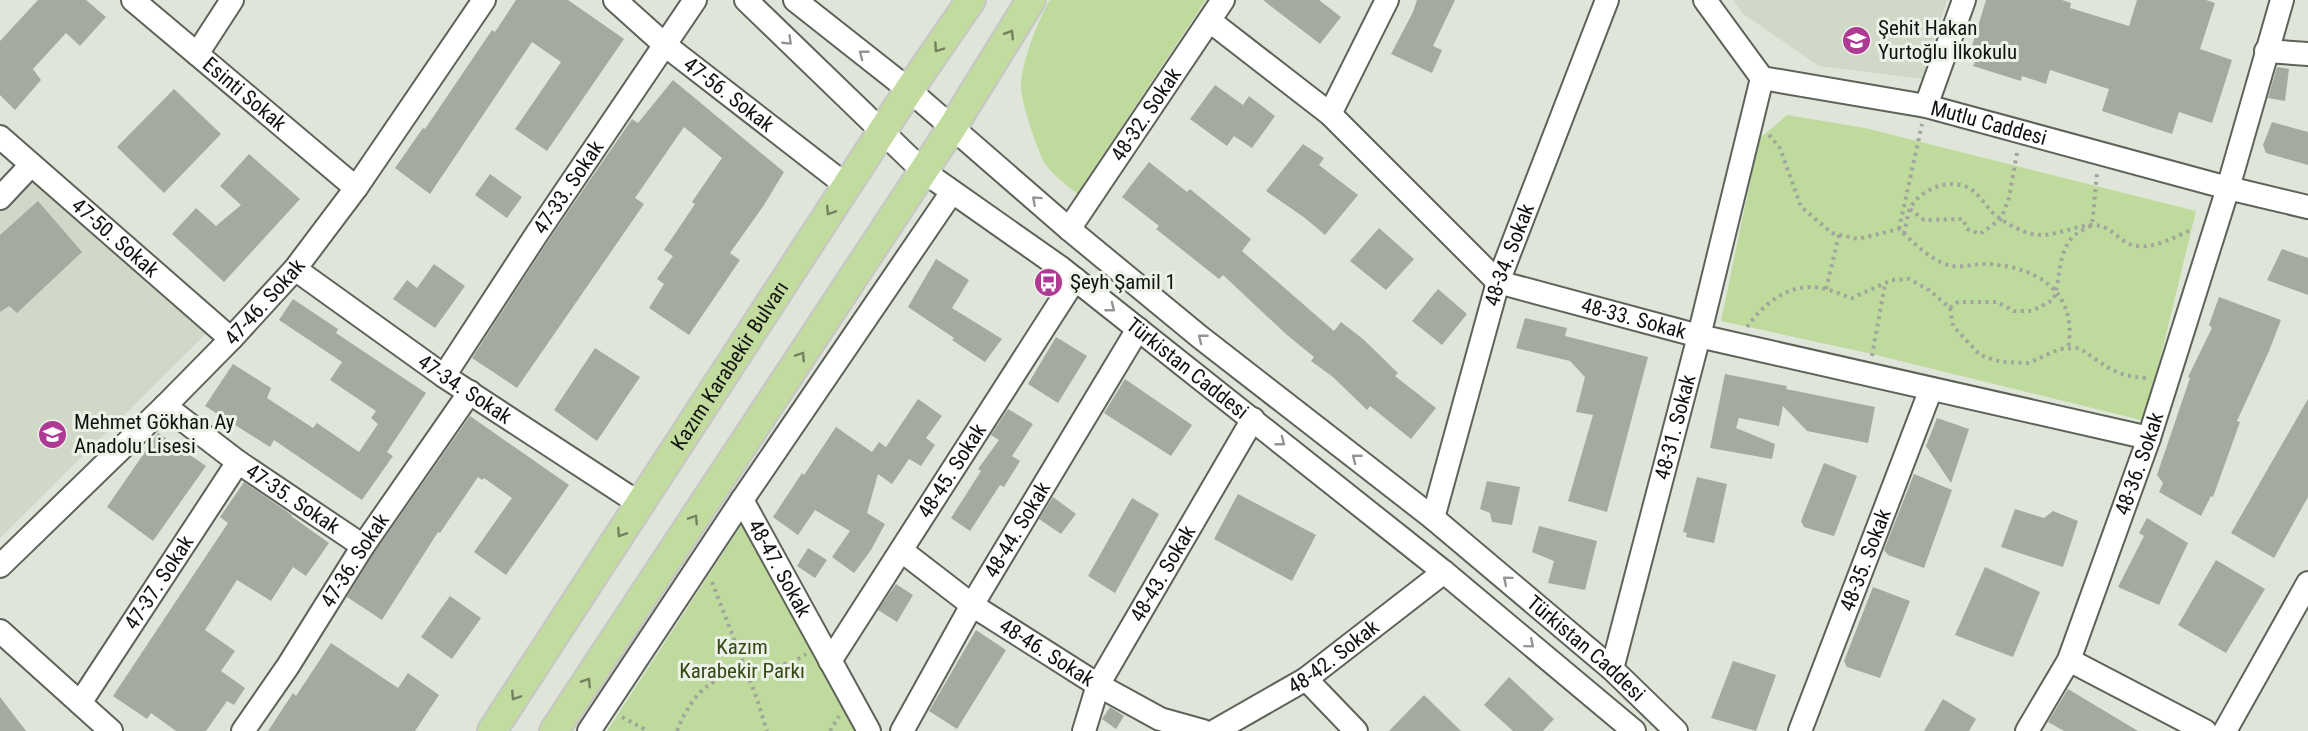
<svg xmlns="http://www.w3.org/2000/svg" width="2308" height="731" font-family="'Roboto Condensed',sans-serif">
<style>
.built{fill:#d0d9c7}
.green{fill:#beda9c}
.building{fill:#a5aaa0}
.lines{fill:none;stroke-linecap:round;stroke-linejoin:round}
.minor-casing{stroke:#5e6359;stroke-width:26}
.major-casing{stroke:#c6c6c6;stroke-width:32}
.path{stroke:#a1a59c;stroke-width:4;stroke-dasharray:3 4.5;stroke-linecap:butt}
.minor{stroke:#fff;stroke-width:22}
.major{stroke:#c2db9e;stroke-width:28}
.oneway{stroke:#73815e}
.oneway2{stroke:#949593}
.labels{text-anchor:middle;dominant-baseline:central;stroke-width:6;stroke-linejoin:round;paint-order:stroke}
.poi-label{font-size:21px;fill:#121310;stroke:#ecf2e7;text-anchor:start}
.street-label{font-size:21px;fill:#121310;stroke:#ecf2e7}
.park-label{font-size:21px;fill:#354914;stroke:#ecf2e7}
</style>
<rect width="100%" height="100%" fill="#dfe5d9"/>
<path class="built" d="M1733 0H1947L1922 79 1819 66 1742 13Z
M28 169 211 329 0 538V203Z"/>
<path class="green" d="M1050 0H1206L1077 194C1067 185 1051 174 1044 162 1036 146 1022 105 1021 87 1020 67 1039 17 1050 0Z
M1787 115 1865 128 2196 211 2145 421 1868 353 1721 321 1759 139Z
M744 521 864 731H607Z"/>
<path class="building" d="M38 0H86L106 17 80 46 66 33 33 69 41 80 15 110 0 95V41Z
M516 0H568L624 39 547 151 515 129 561 62 532 42 430 194 395 168 423 128 425 129 492 30 495 32Z
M1263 0H1319L1341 17 1320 44Z
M1417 0H1455L1433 46 1442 50 1432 73 1391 54 1413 12Z
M1986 0H2062L2071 3 2070 8 2129 26 2137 0H2206L2215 3 2200 49 2232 60 2212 123 2179 112 2172 134 2102 111 2109 89 2050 70 2046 84 2022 76 2021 81 1973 66 1975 62 1968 59Z
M2277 67 2289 69 2285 101 2268 98Z
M673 80 784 172 764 205 730 253 740 260 689 335 649 308 664 284 657 279 673 256 664 250 695 204 692 202 722 158 684 127 635 198 644 204 517 388 472 358 550 238 632 119 638 123Z
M1215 85 1243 105 1249 96 1275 116 1252 148 1234 136 1227 146 1190 119Z
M174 89 221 134 164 193 117 147Z
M2272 122 2308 132V165L2266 153 2263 145Z
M1303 144 1324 158 1319 165 1358 195 1325 235 1305 218 1266 191Z
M249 154 300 199 224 282 172 234 196 208 216 226 241 205 220 186Z
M1149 162 1187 192 1190 189 1251 239 1242 251 1334 331 1341 322 1363 339 1398 373 1395 376 1436 408 1411 439 1370 406 1367 410 1333 377 1311 361 1314 357 1287 335 1223 275 1219 279 1156 229 1159 226 1122 197Z
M490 174 522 197 507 218 475 195Z
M38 201 82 252 17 313 9 306 0 312V235Z
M1379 228 1414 259 1386 290 1350 261Z
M2282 249 2308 258V295L2267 280Z
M936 259 969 280 952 308 1002 339 985 362 952 340 954 338 908 307Z
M434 264 465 286 435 328 393 299 407 280 417 288Z
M1438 289 1467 314 1442 345 1412 321Z
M2219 297 2281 320 2269 351 2237 421 2240 422 2213 497 2211 496 2201 516 2159 492 2163 483 2157 475 2190 378 2188 377 2212 328 2209 325Z
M293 299 338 329 336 333 426 393 387 452 393 456 362 500 274 440 270 447 205 406 233 364 271 388 267 398 313 428 317 423 359 452 378 424 371 418 376 411 330 380 342 362 279 320Z
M1525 318 1567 328 1565 336 1648 357 1607 512 1568 501 1593 415 1576 412 1585 377 1570 361 1516 348Z
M1056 337 1087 356 1058 403 1028 384Z
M595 348 640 377 597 441 554 410Z
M1725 374 1787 386 1786 389 1875 407 1868 443 1807 431 1783 406 1779 426 1739 418 1736 428 1775 444 1772 459 1710 448Z
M1125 379 1192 425 1171 456 1104 413Z
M918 399 942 416 926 438 935 445 921 466 909 459 892 484 878 474 867 513 885 524 871 550 854 573 832 557 850 531 815 510 798 535 773 517 802 473 804 475 836 427 872 452 879 442 886 447Z
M2308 399V497L2274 558 2231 533Z
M1008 409 1033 424 1012 456 1020 461 1004 487 1000 485 970 531 951 518 981 471 978 469 999 440 991 435Z
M470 416 569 485 506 575 474 552 512 498 484 478 482 480 478 477 440 533 438 532 382 620 347 597 374 553Z
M1937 418 1969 429 1951 483 1926 446Z
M158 433 206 466 153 541 107 507Z
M1824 463 1857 476 1834 536 1804 527 1801 521Z
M1914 474 1952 490 1924 568 1888 555 1884 550Z
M1697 477 1727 484 1714 543 1686 537 1687 533 1683 532Z
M1487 481 1520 487 1512 525 1492 522 1490 513 1480 509Z
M244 482 292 515 291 516 329 543 306 576 293 567 271 601 237 580 205 630 235 651 221 671 245 688 234 705 227 701 206 731H176L151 713 147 719 113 696 228 523 220 517Z
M1238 494 1316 535 1292 581 1214 539Z
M1053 497 1076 514 1061 534 1039 519Z
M1132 498 1159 514 1115 593 1088 576Z
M2015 509 2044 518 2053 511 2078 521 2063 567 2001 547Z
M2147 518 2188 543 2159 605 2118 587 2144 536 2139 533Z
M1539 526 1597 541 1585 590 1548 583 1554 561 1532 552Z
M808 548 827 560 815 578 797 566Z
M2216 560 2265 589 2226 653 2178 625Z
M1985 567 2040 592 2013 657 1955 635Z
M896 584 913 595 897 622 878 610Z
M1873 587 1910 601 1880 678 1847 667 1844 661Z
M450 596 481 618 452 659 421 637Z
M976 630 1006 650 957 729 929 711Z
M331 643 398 688 408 673 439 695 415 731H268L293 693 296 696Z
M1733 661 1776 675 1756 731 1711 718Z
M1509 677 1554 719 1543 731H1513L1484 705Z
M2068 689 2138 731H2064L2048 722Z
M1424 695 1461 731H1389Z
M0 697 26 731H0Z
M1943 699 1976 719 1969 731H1924Z
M1110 707 1124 716 1116 729 1102 719Z"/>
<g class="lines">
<defs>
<g id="minor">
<path id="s1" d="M133 0 356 188"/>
<path id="s2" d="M615 0 665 45 847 186"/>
<path id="s3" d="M746 0 923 171 1061 268 1444 572 1634 731"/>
<path id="s4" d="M795 0 909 90 1069 229 1200 337 1433 518 1612 669 1676 731"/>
<path id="s5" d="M1705 0 1762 78 1926 106 2228 188 2308 207"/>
<path id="s6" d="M1210 21 1330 114 1498 282 1699 336 2149 438"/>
<path d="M2266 51 2308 54"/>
<path d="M197 54 232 0"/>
<path d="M1926 106 1964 0"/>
<path d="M1330 114 1387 0"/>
<path id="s7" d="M0 137 231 339"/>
<path d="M0 198 31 165"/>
<path id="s8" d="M1069 229 1223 0"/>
<path id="s9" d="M295 269 444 376 640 504"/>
<path id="s10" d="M444 376 536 235 695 0"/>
<path id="s11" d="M165 406 238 462 363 546"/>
<path id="s12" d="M742 500 869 731"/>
<path id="s13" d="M1433 518 1498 282 1607 0"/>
<path id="s14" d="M902 551 972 605 1098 685 1160 719 1203 731"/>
<path id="s15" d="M0 566 165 406 231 339 295 269 356 188 484 0"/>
<path d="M0 631 111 731"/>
<path d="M2069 660 2205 731"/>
<path id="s16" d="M830 661 1075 279"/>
<path id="s17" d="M1612 669 1699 336 1762 78"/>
<path d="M1306 679 1356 731"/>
<path id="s18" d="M80 703 238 462"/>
<path id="s19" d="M243 731 288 666 363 546 470 392"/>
<path d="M589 731 742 500 952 192"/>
<path id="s20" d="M902 731 972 605 1138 329"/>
<path id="s21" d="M1084 731 1098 685 1253 419"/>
<path id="s22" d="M1215 731 1306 679 1444 572"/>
<path id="s23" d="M1800 731 1931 389"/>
<path id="s24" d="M2027 731 2069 660 2149 438 2228 188 2282 0"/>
<path d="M2225 731 2308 583"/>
</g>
<g id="major">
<path id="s25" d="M492 731 909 90 971 0"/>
<path d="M554 731 953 126 1031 0"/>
</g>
</defs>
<use href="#minor" class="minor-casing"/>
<use href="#major" class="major-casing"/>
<path class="path" d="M1769 135 1780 148 1801 207 1832 233 1858 239 1899 229C1913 242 1929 259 1948 265 1962 269 1975 263 1989 264 2040 268 2078 293 2068 349
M1910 209 1924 220 1963 219 1967 229 1980 234 2001 219 2009 198 2017 153
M1899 229 1922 124
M1904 234C1906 226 1907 218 1909 211 1917 191 1946 178 1967 187 1977 191 1985 205 1993 213 2003 222 2015 228 2028 233 2050 240 2071 226 2092 225 2110 224 2117 240 2132 245 2152 251 2176 236 2193 229
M1826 289 1839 235
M1950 308 1958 302H1997L2014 311H2032L2053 300C2061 280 2057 257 2071 239 2075 233 2085 229 2092 225L2097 174
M1747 327C1764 303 1790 282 1821 288 1832 290 1842 295 1852 298L1892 280 1909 279 1929 290 1950 308 1953 326 1980 355 2001 362 2028 363 2060 349 2079 348C2104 364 2113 376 2146 378
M1872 356 1885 284
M712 582 757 699 767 731
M622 717 648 731
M677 731C694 688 716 673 761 668 777 666 793 664 806 654
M830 731 839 716"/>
<use href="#minor" class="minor"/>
<use href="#major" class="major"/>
</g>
<defs><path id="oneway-chevron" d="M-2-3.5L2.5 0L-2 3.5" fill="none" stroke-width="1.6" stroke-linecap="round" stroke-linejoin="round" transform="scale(1.5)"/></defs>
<g class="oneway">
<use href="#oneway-chevron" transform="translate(1010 34) rotate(-58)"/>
<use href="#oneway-chevron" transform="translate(938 48) rotate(125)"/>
<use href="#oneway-chevron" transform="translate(830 211) rotate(123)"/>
<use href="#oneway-chevron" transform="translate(801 356) rotate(-57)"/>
<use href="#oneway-chevron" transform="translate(694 519) rotate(-57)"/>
<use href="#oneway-chevron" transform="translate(621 533) rotate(123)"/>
<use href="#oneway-chevron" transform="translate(587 682) rotate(-57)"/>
<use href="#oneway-chevron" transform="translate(515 696) rotate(123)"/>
</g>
<g class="oneway2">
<use href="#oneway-chevron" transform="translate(788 41) rotate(44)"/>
<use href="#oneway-chevron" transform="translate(863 54) rotate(-142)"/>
<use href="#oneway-chevron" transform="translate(1036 200) rotate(-138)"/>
<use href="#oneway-chevron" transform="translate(1111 308) rotate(38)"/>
<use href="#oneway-chevron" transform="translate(1202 338) rotate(-142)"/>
<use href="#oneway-chevron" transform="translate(1281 442) rotate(38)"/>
<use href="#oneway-chevron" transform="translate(1356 458) rotate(-142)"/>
<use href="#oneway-chevron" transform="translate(1507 580) rotate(-140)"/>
<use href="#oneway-chevron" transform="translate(1530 644) rotate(40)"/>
</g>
<defs>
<symbol id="school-disc" viewBox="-11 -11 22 22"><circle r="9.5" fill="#ae3a94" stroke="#ecf2e7"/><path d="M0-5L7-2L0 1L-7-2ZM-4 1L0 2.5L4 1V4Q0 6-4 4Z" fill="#fff"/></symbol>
<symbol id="bus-disc" viewBox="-11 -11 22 22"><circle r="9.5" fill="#ae3a94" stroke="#ecf2e7"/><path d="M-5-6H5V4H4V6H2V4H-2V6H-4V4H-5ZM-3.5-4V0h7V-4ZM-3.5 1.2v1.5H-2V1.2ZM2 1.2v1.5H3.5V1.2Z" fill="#fff"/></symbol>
</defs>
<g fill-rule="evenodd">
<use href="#school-disc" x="1840" y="24" width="33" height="33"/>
<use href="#bus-disc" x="1032" y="266" width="33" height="33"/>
<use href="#school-disc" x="36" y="418" width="33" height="33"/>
</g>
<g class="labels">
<g class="poi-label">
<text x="1878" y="28">Şehit Hakan<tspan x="1878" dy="24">Yurtoğlu İlkokulu</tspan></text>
<text x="1070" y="282">Şeyh Şamil 1</text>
<text x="74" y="422">Mehmet Gökhan Ay<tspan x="74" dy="24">Anadolu Lisesi</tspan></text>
</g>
<g class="street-label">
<text stroke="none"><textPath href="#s1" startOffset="146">Esinti Sokak</textPath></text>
<text stroke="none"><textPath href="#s2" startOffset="148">47-56. Sokak</textPath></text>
<text stroke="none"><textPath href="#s8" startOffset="138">48-32. Sokak</textPath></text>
<text stroke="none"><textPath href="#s5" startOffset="328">Mutlu Caddesi</textPath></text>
<text stroke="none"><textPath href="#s10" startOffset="226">47-33. Sokak</textPath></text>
<text stroke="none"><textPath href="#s7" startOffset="153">47-50. Sokak</textPath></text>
<text stroke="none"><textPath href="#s13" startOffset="274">48-34. Sokak</textPath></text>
<text stroke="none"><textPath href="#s15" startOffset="374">47-46. Sokak</textPath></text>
<text stroke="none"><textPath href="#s6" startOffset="530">48-33. Sokak</textPath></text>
<text stroke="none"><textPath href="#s25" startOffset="436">Kazım Karabekir Bulvarı</textPath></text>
<text stroke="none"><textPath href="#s3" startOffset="576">Türkistan Caddesi</textPath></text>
<text stroke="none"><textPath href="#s9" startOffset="208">47-34. Sokak</textPath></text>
<text stroke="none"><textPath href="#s17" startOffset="250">48-31. Sokak</textPath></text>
<text stroke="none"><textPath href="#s24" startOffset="291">48-36. Sokak</textPath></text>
<text stroke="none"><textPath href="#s16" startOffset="226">48-45. Sokak</textPath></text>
<text stroke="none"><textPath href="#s11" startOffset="158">47-35. Sokak</textPath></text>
<text stroke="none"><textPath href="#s20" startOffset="232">48-44. Sokak</textPath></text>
<text stroke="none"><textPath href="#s23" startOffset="183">48-35. Sokak</textPath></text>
<text stroke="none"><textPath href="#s19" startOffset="204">47-36. Sokak</textPath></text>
<text stroke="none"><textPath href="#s12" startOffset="78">48-47. Sokak</textPath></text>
<text stroke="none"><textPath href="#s21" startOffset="177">48-43. Sokak</textPath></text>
<text stroke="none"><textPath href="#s18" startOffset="144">47-37. Sokak</textPath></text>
<text stroke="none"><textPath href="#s4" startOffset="1023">Türkistan Caddesi</textPath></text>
<text stroke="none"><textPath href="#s14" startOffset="177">48-46. Sokak</textPath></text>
<text stroke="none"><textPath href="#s22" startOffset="140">48-42. Sokak</textPath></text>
</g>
<g class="park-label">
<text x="742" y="647">Kazım<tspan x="742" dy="24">Karabekir Parkı</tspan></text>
</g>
</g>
</svg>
